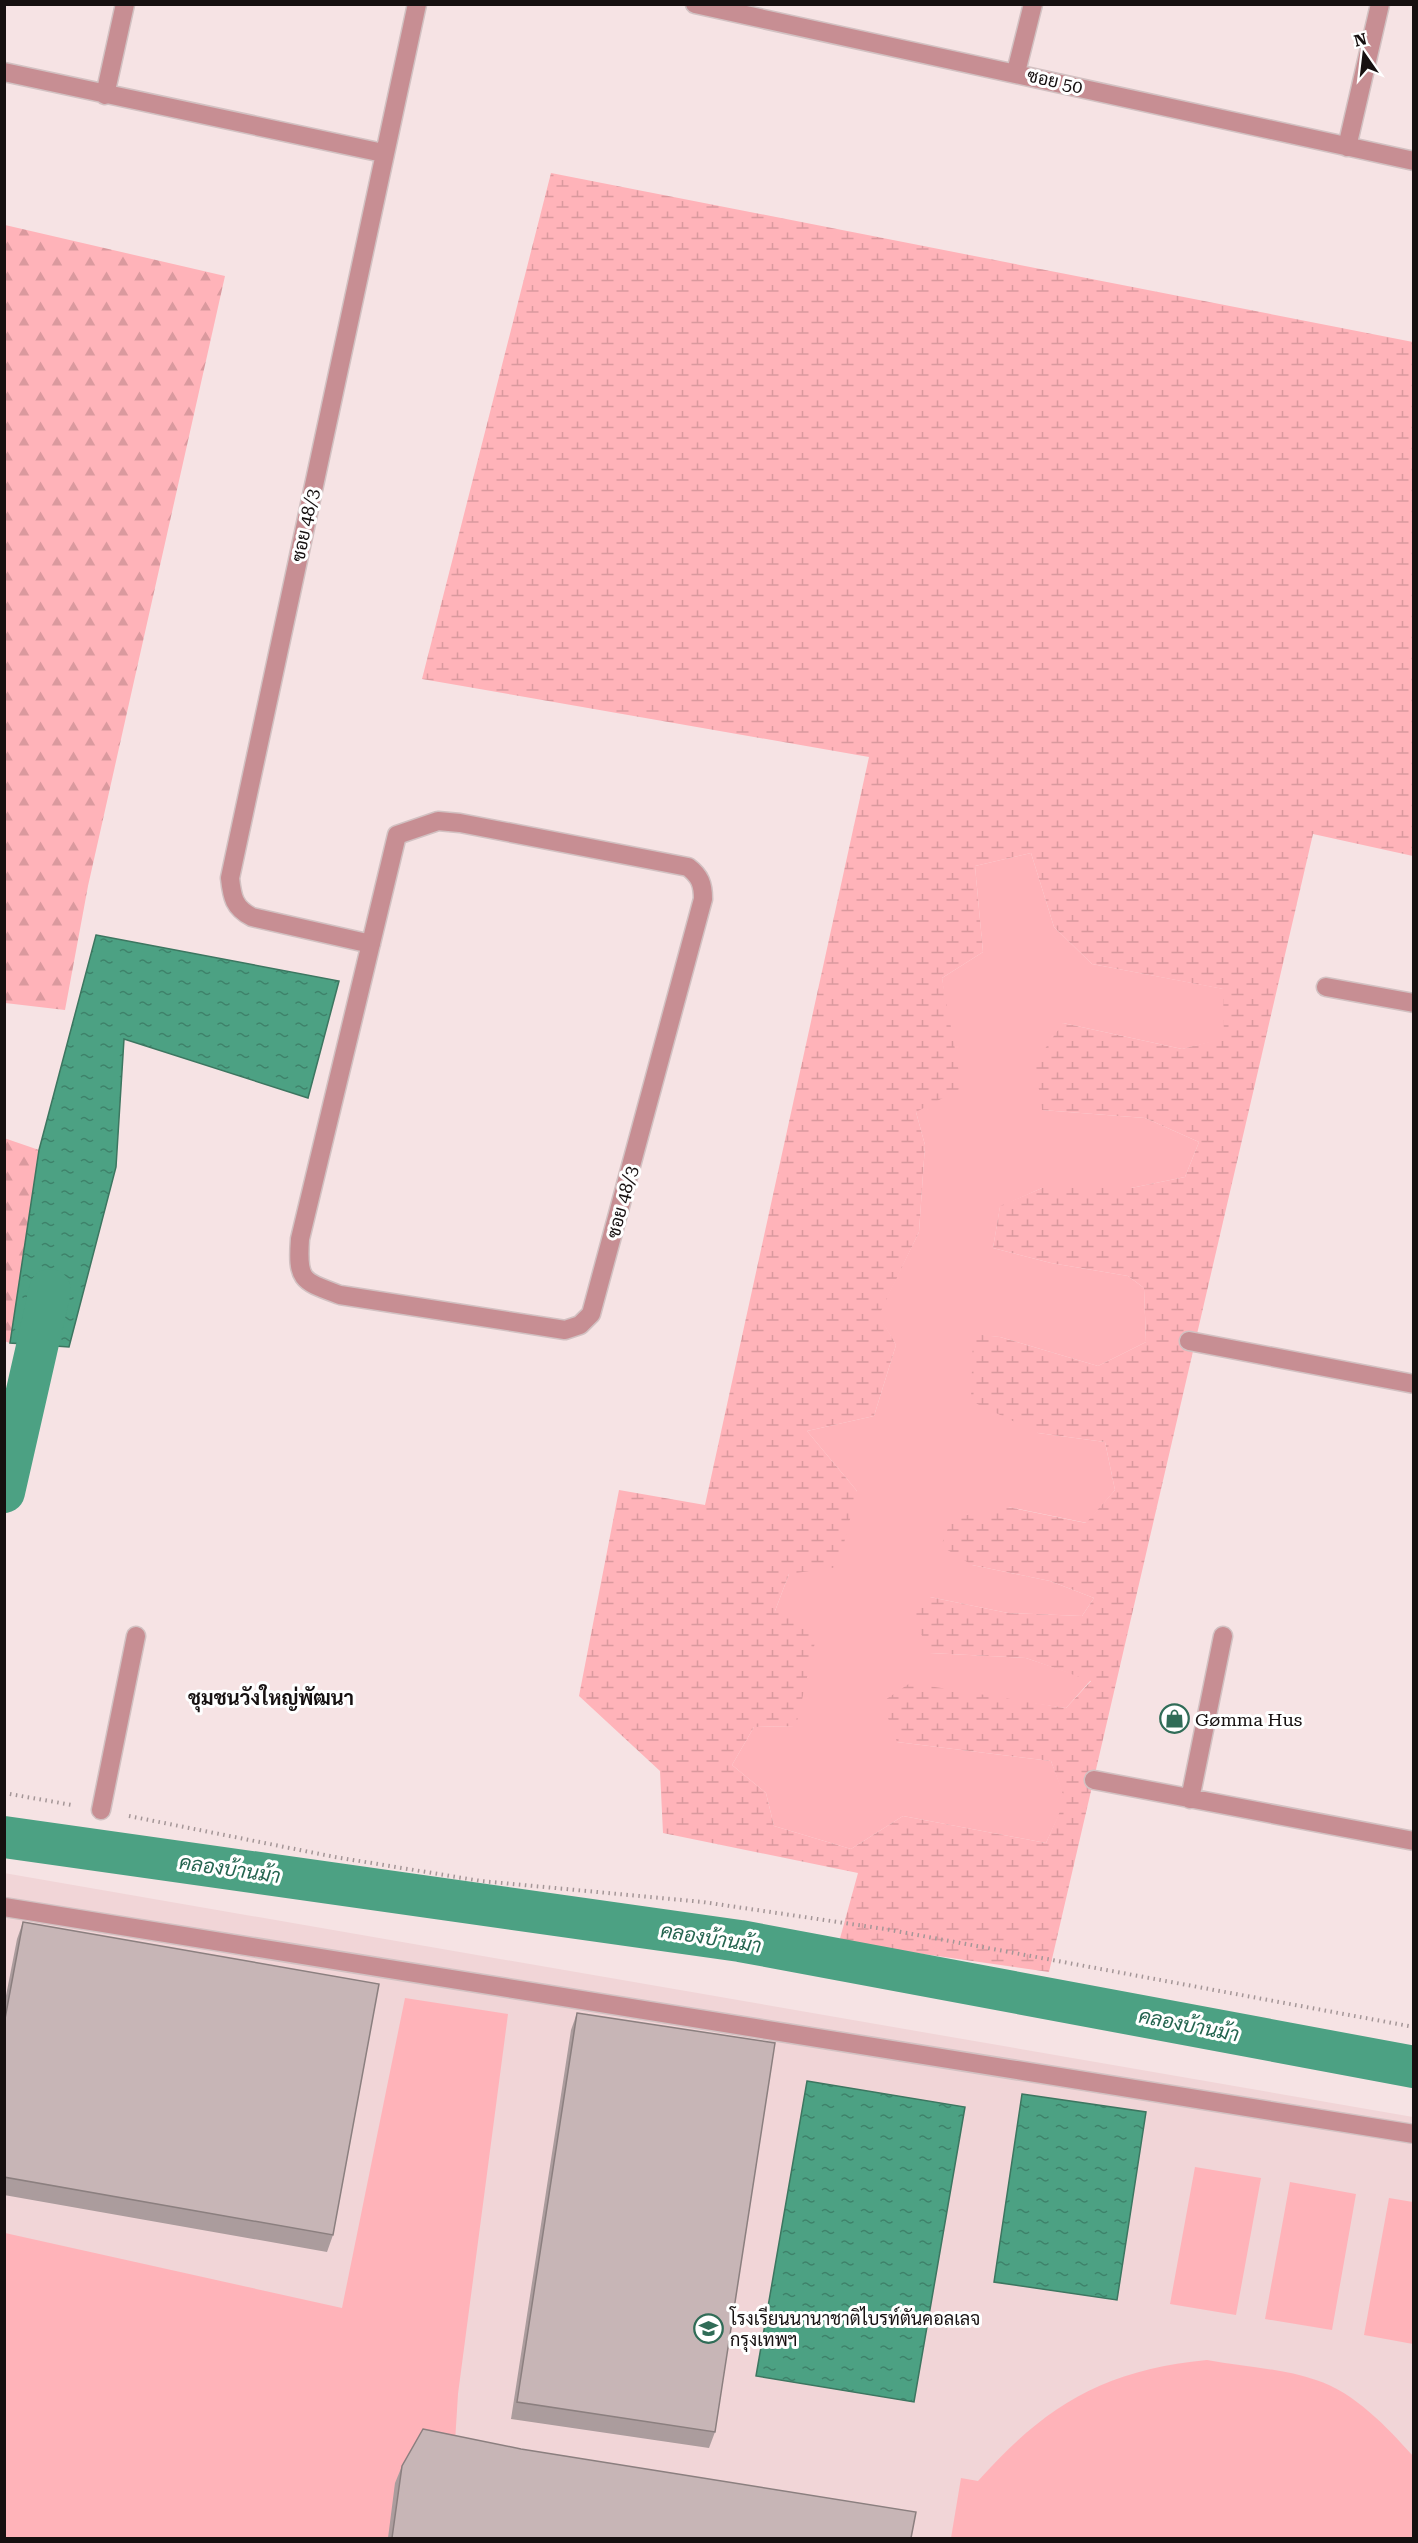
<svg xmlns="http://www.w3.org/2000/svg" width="1418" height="2543" font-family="'Roboto Serif',Sarabun,serif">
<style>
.built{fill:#f1d5d7}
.green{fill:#ffb3b9}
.forest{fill:url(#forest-firs)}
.wetland{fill:url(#wetland-marsh);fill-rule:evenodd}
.water{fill:url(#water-ripples);stroke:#3c7660;stroke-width:1.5}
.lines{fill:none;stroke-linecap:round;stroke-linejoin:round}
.canal{stroke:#4ca183;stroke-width:42}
.lane-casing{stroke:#d2c1c2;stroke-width:21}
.street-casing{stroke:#d2c1c2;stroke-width:21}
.path{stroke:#a49697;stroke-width:4;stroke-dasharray:1.5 4.5;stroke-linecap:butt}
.lane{stroke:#c78e93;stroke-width:18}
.street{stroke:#c78e93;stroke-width:18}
.wall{fill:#ab9c9d}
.building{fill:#c7b5b6;stroke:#8b7f7f;stroke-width:1.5}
.labels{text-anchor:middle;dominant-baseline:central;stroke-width:6;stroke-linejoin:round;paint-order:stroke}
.street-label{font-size:18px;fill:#161010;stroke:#fff}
.poi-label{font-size:18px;fill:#161010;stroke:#fff;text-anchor:start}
.neighbourhood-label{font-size:20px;font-weight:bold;fill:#161010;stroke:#fff}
.water-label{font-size:20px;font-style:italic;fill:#24644f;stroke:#fff}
</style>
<defs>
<pattern id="forest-firs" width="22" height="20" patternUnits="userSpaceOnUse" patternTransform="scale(1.5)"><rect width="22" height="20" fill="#ffb3b9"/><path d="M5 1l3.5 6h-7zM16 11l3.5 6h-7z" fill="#da999e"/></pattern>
<pattern id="wetland-marsh" width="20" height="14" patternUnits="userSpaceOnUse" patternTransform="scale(1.5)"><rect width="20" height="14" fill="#ffb3b9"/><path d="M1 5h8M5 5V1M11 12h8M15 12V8" fill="none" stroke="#da999e"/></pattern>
<pattern id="water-ripples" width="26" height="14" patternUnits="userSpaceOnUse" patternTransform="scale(1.5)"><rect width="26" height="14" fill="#4ca183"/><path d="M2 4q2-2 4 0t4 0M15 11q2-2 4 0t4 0" fill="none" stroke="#3e826a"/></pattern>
</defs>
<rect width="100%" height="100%" fill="#f6e3e4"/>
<path class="built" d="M4 1873 1413 2117V2538H5Z"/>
<path class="green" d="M1031 853 1054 927 1092 964 1224 989V1039L1182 1049 1063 1023 1042 1110 1145 1118 1199 1142 1185 1177 1131 1188H1042L1000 1207 993 1248 1051 1263 1128 1276 1144 1288 1146 1342 1098 1366 1000 1337 973 1335 1038 1433 1105 1442 1115 1490 1087 1523 1008 1507 972 1565 1050 1581 1094 1598 1082 1616 1008 1613 930 1597V1653L1026 1658 1091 1680 1066 1708 994 1698 897 1742 1051 1761 1066 1800 1046 1843 903 1816 851 1849 774 1826 766 1793 732 1765 754 1727 795 1726 775 1611 789 1574 857 1491 807 1431 874 1416 896 1345 878 1315 919 1232 925 1145 916 1112 948 1023 942 978 983 952 975 866Z
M405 1998 508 2014 458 2394 449 2538H5V2233L342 2308Z
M1195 2167 1261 2178 1236 2315 1170 2304Z
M1290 2182 1356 2194 1332 2330 1265 2319Z
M1389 2198 1413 2202V2344L1364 2335Z
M1207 2360C1243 2367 1281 2368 1316 2380 1354 2392 1387 2427 1413 2456V2538H951L961 2478 978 2481C1046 2405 1104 2370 1207 2360Z"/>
<path class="forest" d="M5 225 225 276 88 886 65 1010 5 1003Z
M4 1138 39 1150 10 1343 4 1341Z"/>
<path class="wetland" d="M551 173 1413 342V856L1313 834 1049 1972 839 1942 858 1873 663 1833 660 1771 579 1696 619 1490 705 1505 869 757 422 679ZM1031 853 1054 927 1092 964 1223 989 1224 1038 1182 1049 1063 1023 1035 1063 1042 1110 1145 1118 1199 1142 1185 1177 1131 1188H1042L1000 1206 993 1248 1051 1263 1128 1276 1144 1288 1146 1342 1098 1366 1000 1337 973 1334 971 1401 1038 1433 1105 1442 1115 1490 1086 1523 1008 1507 952 1518 941 1546 972 1565 1050 1581 1094 1598 1082 1616 1008 1613 930 1597 912 1614 930 1653 1026 1658 1091 1681 1066 1708 910 1683 882 1702 897 1742 1051 1761 1065 1800 1046 1843 903 1816 851 1849 774 1826 766 1793 732 1765 754 1727 796 1726 818 1629 775 1611 789 1574 838 1567 857 1491 807 1431 874 1416 896 1345 879 1315 919 1232 925 1145 916 1112 962 1088 942 978 983 952 975 866Z"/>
<path class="water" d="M96 935 339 981 308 1098 124 1039 116 1167 69 1347 10 1343 39 1150Z
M807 2081 965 2107 914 2402 756 2376Z
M1022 2094 1146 2112 1117 2300 994 2282Z"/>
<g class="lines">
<path class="canal" d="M4 1492 50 1290
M4 1837 740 1941 1414 2067"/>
<defs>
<path id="lane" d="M101 1810 136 1636
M4 1907 1414 2134"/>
<path id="street" d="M695 4 1414 161
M4 72 383 153
M1016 72 1033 4
M105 95 125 4
M1347 147 1380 4
M438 821 460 823 688 867C700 876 703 884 703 899L591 1314 580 1325 565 1330 340 1295C302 1281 297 1281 300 1239L397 835Z
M371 944 252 917C234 908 232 897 230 878L417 4
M1326 987 1414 1003
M1189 1341 1414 1384
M1094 1780 1414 1841
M1190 1799 1223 1636"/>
</defs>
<use href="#lane" class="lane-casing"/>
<use href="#street" class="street-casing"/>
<path class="path" d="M4 1793 72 1805
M129 1816 335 1857 481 1881 703 1902 885 1929 1414 2027"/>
<use href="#lane" class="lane"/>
<use href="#street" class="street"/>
</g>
<path class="wall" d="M23 1922 333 2235 327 2252 4 2195V2006L17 1939Z
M577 2013 715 2432 709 2448 511 2419 571 2030Z
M402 2466 911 2538H388L395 2483Z"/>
<path class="building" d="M23 1922 379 1984 333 2235 4 2177V2024Z
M577 2013 775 2043 715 2432 517 2402Z
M423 2429 521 2449 916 2512 911 2538H392L402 2466Z"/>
<defs>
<symbol id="shop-ring" viewBox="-11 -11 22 22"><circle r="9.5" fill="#fff" stroke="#306c57" stroke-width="1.5"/><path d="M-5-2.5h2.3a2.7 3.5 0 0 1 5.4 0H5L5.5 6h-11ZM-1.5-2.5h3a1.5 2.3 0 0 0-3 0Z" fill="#306c57"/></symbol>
<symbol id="school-ring" viewBox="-11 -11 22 22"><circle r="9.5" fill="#fff" stroke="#306c57" stroke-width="1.5"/><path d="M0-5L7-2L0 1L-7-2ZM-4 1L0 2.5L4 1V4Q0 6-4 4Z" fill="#306c57"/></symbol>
</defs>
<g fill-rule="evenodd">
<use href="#shop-ring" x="1158" y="1702" width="33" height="33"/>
<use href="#school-ring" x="692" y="2312" width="33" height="33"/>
</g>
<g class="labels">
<g class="street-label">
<text transform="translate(1055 81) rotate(13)">ซอย 50</text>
<text transform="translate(305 525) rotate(-78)">ซอย 48/3</text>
<text transform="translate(622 1202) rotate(-75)">ซอย 48/3</text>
</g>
<g class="poi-label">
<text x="1195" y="1719">Gømma Hus</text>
<text x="730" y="2318">โรงเรียนนานาชาติไบรท์ตันคอลเลจ<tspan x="730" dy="21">กรุงเทพฯ</tspan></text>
</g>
<g class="neighbourhood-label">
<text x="271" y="1698">ชุมชนวังใหญ่พัฒนา</text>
</g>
<g class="water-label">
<text transform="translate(230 1869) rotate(8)">คลองบ้านม้า</text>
<text transform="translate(711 1938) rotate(9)">คลองบ้านม้า</text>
<text transform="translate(1189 2025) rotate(11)">คลองบ้านม้า</text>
</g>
</g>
<rect width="1418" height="2543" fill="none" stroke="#161010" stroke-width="12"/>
<g transform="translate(1364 54) rotate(346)" stroke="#ffffff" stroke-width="4.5" paint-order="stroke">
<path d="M0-4.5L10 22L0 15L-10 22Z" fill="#161010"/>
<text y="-9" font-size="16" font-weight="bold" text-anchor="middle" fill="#161010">N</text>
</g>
</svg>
